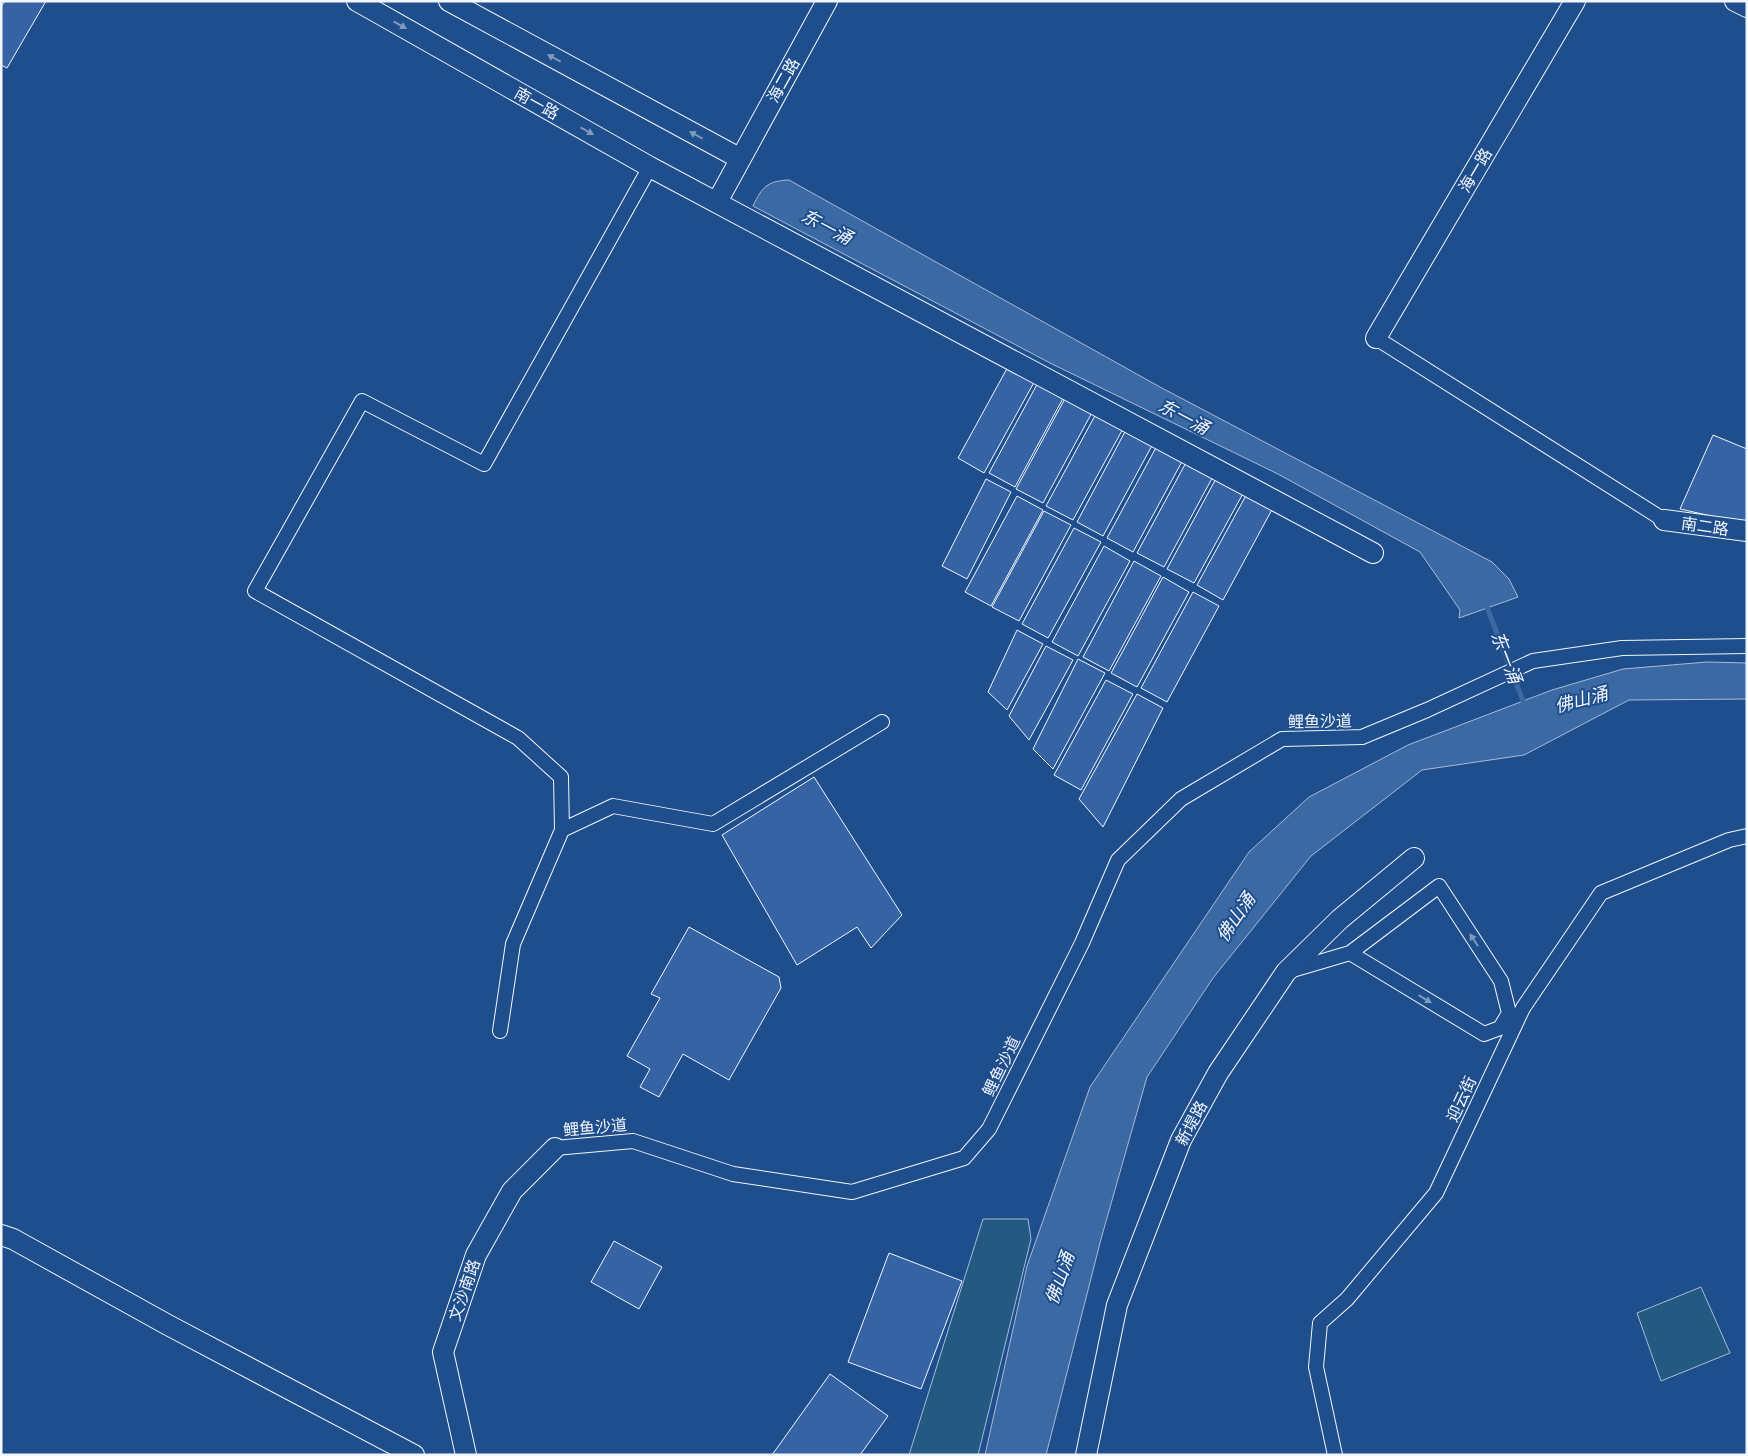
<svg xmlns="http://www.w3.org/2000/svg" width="1748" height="1456" font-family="'Golos Text','Noto Sans SC',sans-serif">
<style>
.green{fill:#245a82;stroke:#a8bbd7}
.water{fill:#3b69a3;stroke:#a8bbd7}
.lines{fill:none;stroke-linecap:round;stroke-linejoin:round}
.stream{stroke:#3b69a3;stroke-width:5}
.building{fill:#3563a3;stroke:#f2f6ff}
.street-casing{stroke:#f2f6ff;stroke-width:16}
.secondary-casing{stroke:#f2f6ff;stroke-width:22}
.street{stroke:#1f4e8c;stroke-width:14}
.secondary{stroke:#1f4e8c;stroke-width:20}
.oneway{fill:#7e9ac0}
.labels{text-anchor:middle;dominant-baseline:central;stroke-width:4;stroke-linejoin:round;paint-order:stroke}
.street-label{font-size:16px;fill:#f2f6ff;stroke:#1f4e8c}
.water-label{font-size:18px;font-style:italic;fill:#f2f6ff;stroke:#1f4e8c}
</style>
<rect width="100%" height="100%" fill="#1f4e8c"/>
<path class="green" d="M983 1219H1028L1031 1239 978 1455H909Z
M1701 1287 1730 1353 1661 1381 1637 1313Z"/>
<path class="water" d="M789 180 1160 387 1492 562 1509 579 1518 597 1459 618 1460 610 1420 552 1278 474 1050 363 753 206C762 187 767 181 789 180Z
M1707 662 1747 663V699L1629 700 1524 755 1422 770 1311 856 1213 978 1147 1077 1101 1239 1046 1455H985L1027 1266 1090 1087 1249 852 1309 797 1408 745 1552 690 1623 669Z"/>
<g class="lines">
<path class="stream" d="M1485 602 1525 706"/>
</g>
<path class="building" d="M5 1H46L7 68 1 65V7Z
M1010 363 1037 377 984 473 958 458Z
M1041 377 1067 391 1015 487 989 473Z
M1068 393 1095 407 1043 503 1016 489Z
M1098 410 1125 425 1073 520 1046 506Z
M1128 426 1155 440 1103 536 1077 522Z
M1713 435 1747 449V524L1680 509Z
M1159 442 1185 456 1133 552 1107 538Z
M1189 457 1216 471 1164 567 1137 553Z
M1219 473 1246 488 1194 583 1167 569Z
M986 479 1011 492 967 579 942 566Z
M1249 490 1275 504 1223 600 1197 585Z
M1017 496 1043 510 991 606 965 592Z
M1044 511 1071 525 1019 621 992 607Z
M1074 528 1101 542 1048 638 1022 624Z
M1104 546 1130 561 1078 656 1052 642Z
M1134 561 1161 576 1109 671 1083 657Z
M1163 577 1189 592 1137 687 1111 673Z
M1193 592 1219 606 1167 702 1141 688Z
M1017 630 1043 644 1007 710 988 692Z
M1046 646 1073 660 1029 740 1009 716Z
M1078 659 1105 673 1053 769 1033 749Z
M1106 680 1133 694 1081 790 1054 775Z
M1137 694 1163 708 1103 827 1079 799Z
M814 777 902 915 871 948 857 927 797 965 722 835Z
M689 927 779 977 781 988 729 1080 683 1054 659 1097 640 1087 650 1069 627 1056 660 998 651 994Z
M614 1241 662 1267 639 1309 591 1282Z
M889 1253 962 1281 921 1389 848 1362Z
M830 1374 888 1416 860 1455H772Z"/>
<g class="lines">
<defs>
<path id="street" d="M1376 338 1664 520
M562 830 613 806 713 824 882 722
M1289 971 1350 953 1439 886 1501 981 1509 1013 1500 1028 1484 1034 1350 953
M500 1031 513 944 562 830 561 777 518 738 255 591 362 401 484 464 650 167
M555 1148 633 1141 733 1174 852 1192 964 1158 989 1129 1082 943 1118 860 1181 799 1282 739 1362 737 1427 710 1533 661 1622 648 1747 646
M1335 1455 1316 1367 1320 1323 1347 1299 1436 1193 1523 1008 1601 893 1729 840 1747 836"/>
<path id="secondary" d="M357 1 650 167 1373 553
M449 1 739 158
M1735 1 1747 7
M717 202 827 1
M1376 338 1575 1
M1664 520 1747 531
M1 1235 13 1239 168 1325 414 1455
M466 1455 443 1352 476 1255 512 1191 555 1148
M1086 1455 1117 1305 1181 1140 1218 1073 1286 972 1340 919 1414 858"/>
</defs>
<use href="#street" class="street-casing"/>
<use href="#secondary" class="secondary-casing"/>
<use href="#street" class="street"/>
<use href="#secondary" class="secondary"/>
</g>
<defs><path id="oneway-solid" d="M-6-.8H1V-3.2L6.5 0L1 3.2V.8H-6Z" transform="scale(1.25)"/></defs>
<g class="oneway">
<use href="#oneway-solid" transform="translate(400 25) rotate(29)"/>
<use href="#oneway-solid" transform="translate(554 58) rotate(-152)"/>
<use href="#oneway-solid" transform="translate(587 131) rotate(29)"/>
<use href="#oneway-solid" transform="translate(696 135) rotate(-152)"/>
<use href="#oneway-solid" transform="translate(1474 940) rotate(-123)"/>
<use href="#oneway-solid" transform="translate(1425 999) rotate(31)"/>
</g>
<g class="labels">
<g class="street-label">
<text transform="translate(783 80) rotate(-61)">海二路</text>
<text transform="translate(537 103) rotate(29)">南一路</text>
<text transform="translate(1475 170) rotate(-59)">海一路</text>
<text transform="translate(1705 526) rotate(8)">南二路</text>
<text transform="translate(1320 721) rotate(-1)">鲤鱼沙道</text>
<text transform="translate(1001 1066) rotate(-64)">鲤鱼沙道</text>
<text transform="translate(1461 1099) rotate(-65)">迎云街</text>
<text transform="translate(1191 1123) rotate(-62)">新堤路</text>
<text transform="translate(595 1127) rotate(-5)">鲤鱼沙道</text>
<text transform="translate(464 1290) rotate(-71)">文沙南路</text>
</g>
<g class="water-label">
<text transform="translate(827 226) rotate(28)">东一涌</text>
<text transform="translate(1184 416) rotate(28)">东一涌</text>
<text transform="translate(1507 657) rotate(69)">东一涌</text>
<text transform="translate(1581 699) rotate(-15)">佛山涌</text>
<text transform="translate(1235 917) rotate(-56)">佛山涌</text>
<text transform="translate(1059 1278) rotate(-71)">佛山涌</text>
</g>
</g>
<rect width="1748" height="1456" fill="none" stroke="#f2f6ff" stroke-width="5"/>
</svg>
